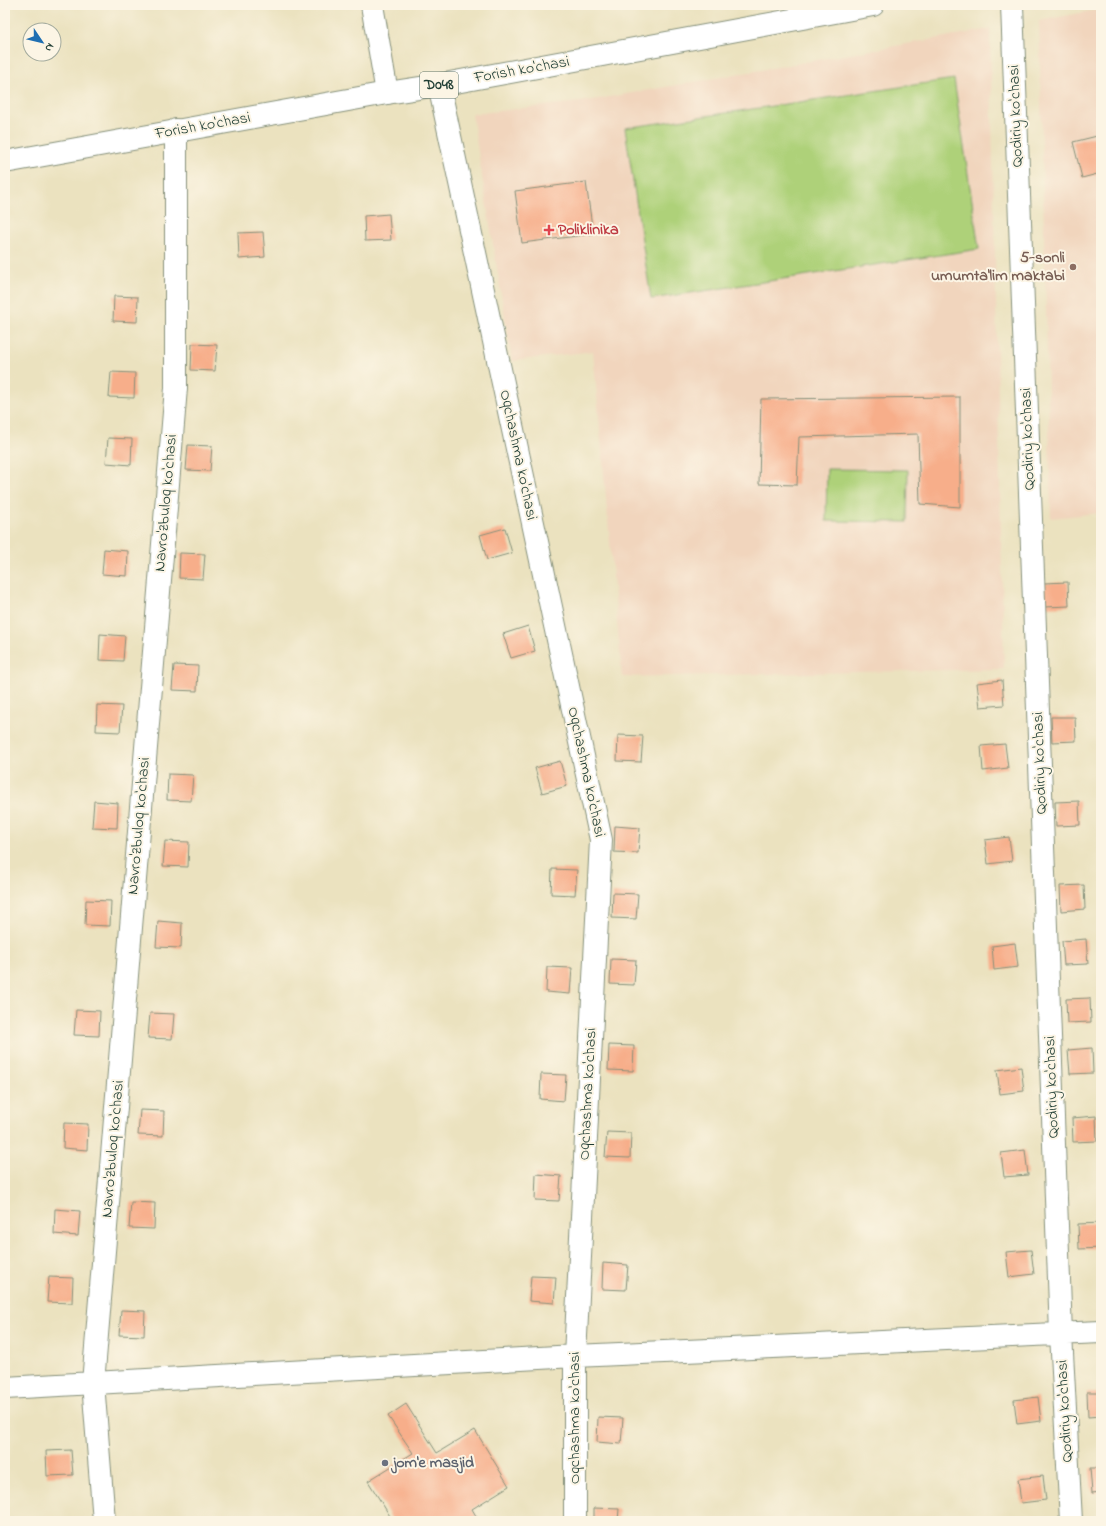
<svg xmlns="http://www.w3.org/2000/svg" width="1106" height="1526" font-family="'Indie Flower',sans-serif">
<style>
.built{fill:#f1d5bd}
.green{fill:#aed179;stroke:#668756}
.building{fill:#f7ae8a}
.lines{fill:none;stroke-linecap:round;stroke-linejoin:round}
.minor-casing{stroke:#85907a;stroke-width:24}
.major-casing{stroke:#85907a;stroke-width:24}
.minor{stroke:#fff;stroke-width:22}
.major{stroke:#fff;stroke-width:22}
.health-dot{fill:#e0444e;stroke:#fcf5e5;stroke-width:1.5}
.education-dot{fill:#8d6e63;stroke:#fcf5e5;stroke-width:1.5}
.worship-dot{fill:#6b7280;stroke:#fcf5e5;stroke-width:1.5}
.labels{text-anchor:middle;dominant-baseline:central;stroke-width:4;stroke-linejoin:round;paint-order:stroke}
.shield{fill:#fcf5e5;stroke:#617469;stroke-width:1}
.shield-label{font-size:15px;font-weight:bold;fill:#1f3d34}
.street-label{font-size:16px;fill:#1f3d34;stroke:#fcf5e5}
.health-label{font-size:16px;font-weight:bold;fill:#be3a42;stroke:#fcf5e5;text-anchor:start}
.education-label{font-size:16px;font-weight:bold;fill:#785e54;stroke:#fcf5e5;text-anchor:end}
.worship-label{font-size:16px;font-weight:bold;fill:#5b616d;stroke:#fcf5e5;text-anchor:start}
</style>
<rect width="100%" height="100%" fill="#fcf5e5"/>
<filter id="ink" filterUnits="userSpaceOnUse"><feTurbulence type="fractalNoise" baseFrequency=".025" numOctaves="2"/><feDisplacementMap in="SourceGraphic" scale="8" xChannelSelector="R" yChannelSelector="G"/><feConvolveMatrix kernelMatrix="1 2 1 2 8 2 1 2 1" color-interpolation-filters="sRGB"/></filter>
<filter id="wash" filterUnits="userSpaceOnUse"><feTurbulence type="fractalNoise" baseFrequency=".012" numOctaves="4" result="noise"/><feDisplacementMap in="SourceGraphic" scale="16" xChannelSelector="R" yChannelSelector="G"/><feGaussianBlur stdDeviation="0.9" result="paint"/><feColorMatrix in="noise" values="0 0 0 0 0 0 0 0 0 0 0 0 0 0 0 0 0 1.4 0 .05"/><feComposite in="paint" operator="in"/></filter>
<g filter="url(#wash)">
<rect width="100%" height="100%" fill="#ebe2bf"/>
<path class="built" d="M1101 9V513L1051 518 1039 21Z
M990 29 1004 669 622 677 593 351 512 361 472 114 587 101Z"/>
<path class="green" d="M954 79 979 249 651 299 625 128Z
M827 469 908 470 907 522 826 521Z"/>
<g id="blocks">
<path class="building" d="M1101 135V173L1082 178 1073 142Z
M586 182 593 234 522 243 515 191Z
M389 214 391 240 365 241 364 216Z
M263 232 265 257 239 259 238 233Z
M114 296 138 297 137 322 113 321Z
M192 344 217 345 215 371 191 370Z
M111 372 135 373 134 398 109 397Z
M960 397V507L920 504 918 434 799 437 797 485 759 484 761 399Z
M108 438 132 439 131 465 106 463Z
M188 445 212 446 210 471 186 470Z
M505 528 512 553 487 560 480 535Z
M104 549 128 551 127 576 102 574Z
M180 553 205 554 203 579 179 578Z
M1068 582 1069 606 1045 607 1044 583Z
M528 626 535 651 511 658 503 634Z
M100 634 125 636 123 661 99 660Z
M174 665 198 666 197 691 172 690Z
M1002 680 1004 705 980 707 977 683Z
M97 705 122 706 120 732 96 731Z
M1051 717H1075L1076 741 1052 742Z
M618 735 643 736 641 762 617 761Z
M1005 744 1008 768 983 771 981 746Z
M560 761 567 786 542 793 535 768Z
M168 774 193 775 191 801 167 800Z
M94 801 118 803 117 828 92 827Z
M1079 801 1080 825 1056 826 1055 802Z
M615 826 640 828 638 853 614 852Z
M1009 837 1012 861 988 864 985 840Z
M165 841 189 842 188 867 163 866Z
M552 869 577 870 575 895 551 894Z
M1084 885 1085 909 1061 911 1060 886Z
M613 893 638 894 636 919 612 918Z
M86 900 111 901 110 926 85 925Z
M158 921 182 923 181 948 156 947Z
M1086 939 1088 964 1064 965 1062 941Z
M1015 943 1018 967 994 970 992 946Z
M611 959 636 960 634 985 610 984Z
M547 967 572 968 570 994 546 992Z
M1090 998 1091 1022 1067 1023 1066 999Z
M76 1010 100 1011 99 1036 74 1035Z
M150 1013 174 1014 172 1039 148 1038Z
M609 1045 634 1046 633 1071 608 1070Z
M1092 1048 1093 1073 1070 1074 1068 1050Z
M1021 1067 1024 1091 1000 1094 997 1070Z
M541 1074 566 1075 564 1101 540 1099Z
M140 1110 164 1111 163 1136 138 1135Z
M1096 1116 1097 1141 1073 1142 1072 1118Z
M64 1123 88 1124 87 1150 63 1148Z
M607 1132 631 1133 630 1158 605 1157Z
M1025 1150 1028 1175 1004 1177 1001 1153Z
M536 1174 561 1176 559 1201 535 1200Z
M131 1202 155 1203 154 1229 129 1228Z
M55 1209 80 1211 78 1236 54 1234Z
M1101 1223V1248L1079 1249 1078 1224Z
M1031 1250 1034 1274 1009 1277 1006 1252Z
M603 1263 628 1265 626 1290 602 1289Z
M531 1276 556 1277 554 1303 529 1301Z
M49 1277 73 1278 72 1303 47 1302Z
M121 1310 145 1311 144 1336 119 1335Z
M1087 1392H1101V1416L1088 1417Z
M1038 1397 1041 1421 1017 1424 1014 1400Z
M406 1404 437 1453 475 1430 509 1486 472 1509 479 1521H393L368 1481 413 1453 388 1416Z
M598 1417 623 1418 621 1444 597 1442Z
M71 1450 73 1475 47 1476 46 1451Z
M1090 1468H1101V1492L1092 1493Z
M1043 1476 1046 1500 1021 1503 1018 1479Z
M594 1508 619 1509 618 1521H594Z"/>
</g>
</g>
<g filter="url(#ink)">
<use href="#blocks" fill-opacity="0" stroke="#85907a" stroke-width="1"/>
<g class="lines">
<defs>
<path id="minor" d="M372 5 387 93
M1012 5 1061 1334 1071 1521
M439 85 601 840 575 1356V1521
M5 1388 575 1356 1101 1332
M104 1521 93 1383 176 388V130"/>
<path id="major" d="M5 162 387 93 439 85 873 5"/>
</defs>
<use href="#minor" class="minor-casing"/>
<use href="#major" class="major-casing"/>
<use href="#minor" class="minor"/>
<use href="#major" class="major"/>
</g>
</g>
<path class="health-dot" d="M547 224h4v4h4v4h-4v4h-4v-4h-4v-4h4z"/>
<circle class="education-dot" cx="1073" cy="267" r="4"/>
<circle class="worship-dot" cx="385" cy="1463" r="4"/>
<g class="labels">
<rect class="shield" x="420" y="72" width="38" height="26" rx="3"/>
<g class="shield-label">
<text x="439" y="85">D048</text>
</g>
<g class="street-label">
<text transform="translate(522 70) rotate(-10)">Forish ko'chasi</text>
<text transform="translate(1016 116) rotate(-92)">Qodiriy ko'chasi</text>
<text transform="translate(203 126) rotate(-10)">Forish ko'chasi</text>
<text transform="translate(1028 439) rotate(-92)">Qodiriy ko'chasi</text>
<text transform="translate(518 455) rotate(78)">Oqchashma ko'chasi</text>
<text transform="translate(166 503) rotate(-85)">Navro'zbuloq ko'chasi</text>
<text transform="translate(1040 763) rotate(-92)">Qodiriy ko'chasi</text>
<text transform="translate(586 772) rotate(78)">Oqchashma ko'chasi</text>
<text transform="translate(139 826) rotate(-85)">Navro'zbuloq ko'chasi</text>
<text transform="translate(1052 1087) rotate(-92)">Qodiriy ko'chasi</text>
<text transform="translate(588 1094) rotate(-87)">Oqchashma ko'chasi</text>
<text transform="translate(113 1149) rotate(-85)">Navro'zbuloq ko'chasi</text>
<text transform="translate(1065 1411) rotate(-93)">Qodiriy ko'chasi</text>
<text transform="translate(575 1418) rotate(-90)">Oqchashma ko'chasi</text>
</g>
<g class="health-label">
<text x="558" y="230">Poliklinika</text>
</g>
<g class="education-label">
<text x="1065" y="258">5-sonli<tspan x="1065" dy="18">umumta'lim maktabi</tspan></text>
</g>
<g class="worship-label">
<text x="393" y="1463">jom'e masjid</text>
</g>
</g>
<rect width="1106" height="1526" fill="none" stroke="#fcf5e5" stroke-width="20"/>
<g transform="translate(42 42) rotate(125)"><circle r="19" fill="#fcf5e5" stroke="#a4ab9e"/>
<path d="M0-3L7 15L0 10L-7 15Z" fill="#1f6fb2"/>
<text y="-6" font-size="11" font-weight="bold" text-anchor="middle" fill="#1f3d34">N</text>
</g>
</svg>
